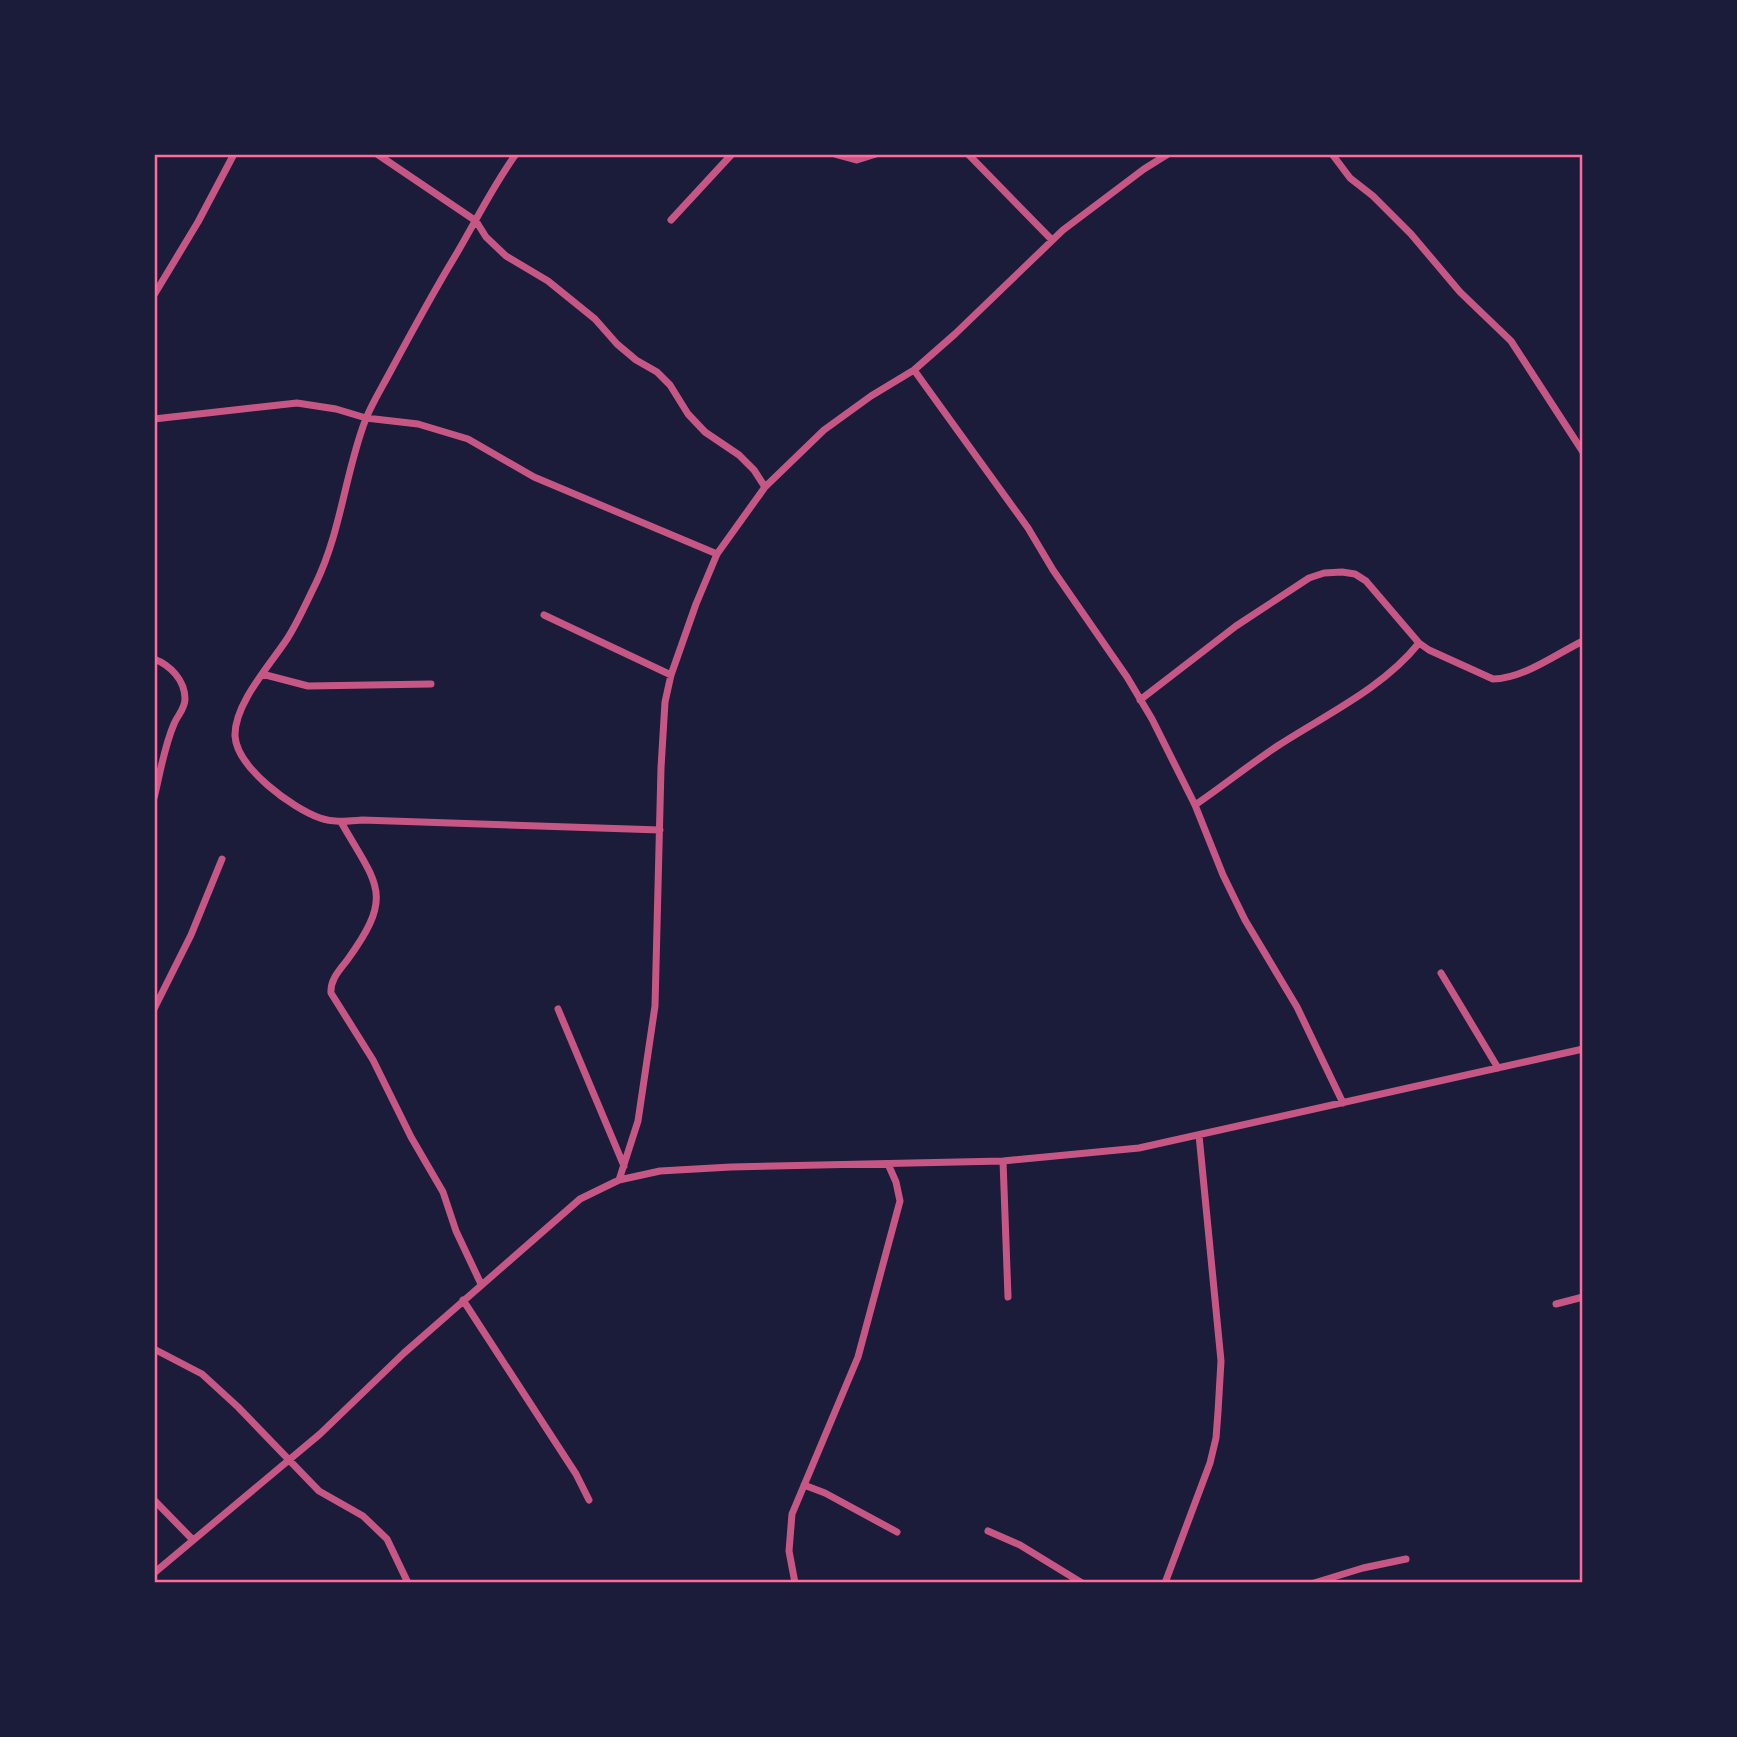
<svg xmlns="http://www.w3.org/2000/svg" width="1737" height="1737" font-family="'Noto Serif',serif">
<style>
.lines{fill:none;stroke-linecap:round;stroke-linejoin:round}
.minor{stroke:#c65784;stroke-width:7}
.neatline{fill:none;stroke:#ff6b9d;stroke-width:2.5}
</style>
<rect width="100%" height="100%" fill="#1b1b3a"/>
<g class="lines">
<path class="minor" d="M377 154 476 221 486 237 506 256 548 281 595 319 617 344 636 360 657 372 670 385 688 414 705 432 739 455 754 470 765 487
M516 154C492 187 475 223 454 258 431 296 410 335 389 374 381 389 371 405 365 421 345 474 341 531 316 583 307 601 298 622 287 639 270 665 234 704 235 736 237 768 292 808 320 818 334 823 348 821 362 820L660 830
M835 154 857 160 876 154
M968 154 1052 240
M1332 154 1350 178 1373 196 1411 234 1460 292 1511 341 1583 452
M671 220 732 154
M154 295 198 222 234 154
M914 370 1028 528 1053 570 1127 677 1152 719 1195 805 1223 875 1245 920 1297 1007 1343 1103
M154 419 297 403 336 409 366 418 418 424 468 439 534 477 717 554
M544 615 671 675
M154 659C170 665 185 680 185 699 185 709 177 716 174 724 164 747 160 774 154 798
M262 674 308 686 431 684
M1140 700 1236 626 1309 578 1324 573 1342 572 1355 574 1366 581 1419 643 1429 650 1493 679C1523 679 1556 654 1583 641
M1195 805C1223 786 1250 764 1279 745 1327 714 1383 688 1419 643
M341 822C377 885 395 894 348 959 340 970 330 979 331 993L373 1060 411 1137 443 1192 456 1231 481 1284
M1441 973 1498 1068
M154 1009 191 935 222 859
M558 1009 624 1166
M1003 1161 1008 1297
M619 1180 638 1121 655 1006 661 768 665 702 671 675 696 604 717 554 765 487 824 430 871 396 914 370 955 334 1063 230 1144 169 1168 154
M463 1300 576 1474 589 1500
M1556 1304 1583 1297
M154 1349 202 1374 238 1407 319 1491 363 1516 387 1539 408 1583
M804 1485 825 1493 897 1532
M154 1500 193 1540
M988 1531 1020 1545 1082 1583
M154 1573 320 1434 404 1353 580 1199 619 1180 660 1171 731 1167 1003 1161 1139 1148 1583 1049
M795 1583 789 1551 792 1514 858 1357 900 1201 896 1182 888 1164
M1165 1583 1210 1463 1216 1438 1218 1412 1221 1361 1199 1135
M1314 1583 1363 1568 1406 1559"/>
</g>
<rect width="1737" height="1737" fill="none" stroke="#1b1b3a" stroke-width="312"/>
<rect x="156" y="156" width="1425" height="1425" class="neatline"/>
</svg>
